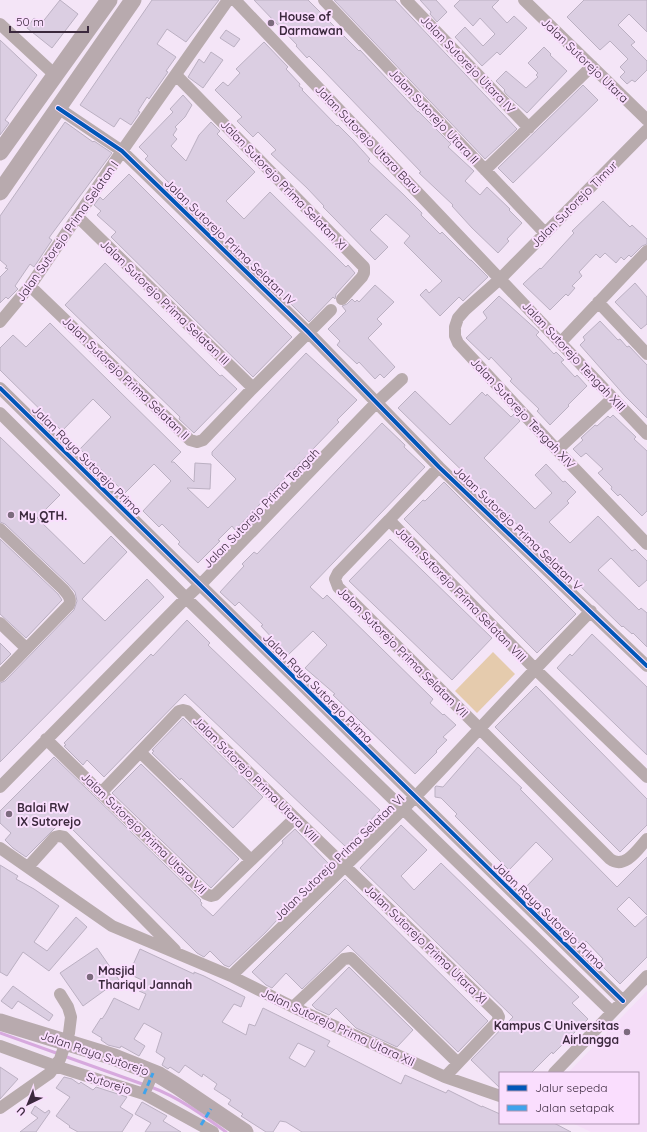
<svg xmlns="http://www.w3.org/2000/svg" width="647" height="1132" font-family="Quicksand,sans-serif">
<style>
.built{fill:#f5ddf8}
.green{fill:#e5cbad}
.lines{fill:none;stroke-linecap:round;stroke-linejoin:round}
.stream{stroke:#d7a9de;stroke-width:3}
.building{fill:#dbcee2;stroke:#bbb0c2;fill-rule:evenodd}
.minor{stroke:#b8abad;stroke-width:12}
.secondary{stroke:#b8aaae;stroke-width:17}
.quiet{stroke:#3fa3ec;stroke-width:3;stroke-dasharray:6 3;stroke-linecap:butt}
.cycleway-casing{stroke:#fadefe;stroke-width:6}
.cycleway{stroke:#0057b8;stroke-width:4}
.poi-dot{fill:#7c6b7e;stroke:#fadefe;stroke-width:1.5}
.labels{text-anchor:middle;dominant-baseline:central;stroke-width:4;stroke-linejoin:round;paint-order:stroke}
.poi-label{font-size:12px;font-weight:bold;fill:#3b293d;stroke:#fadefe;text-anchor:start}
.street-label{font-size:12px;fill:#3b293d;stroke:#fadefe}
</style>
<rect width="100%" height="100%" fill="#f4e5f7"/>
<path class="built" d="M647 991V1132H591L572 1123H638V1073H568Z"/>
<path class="green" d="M493 652 515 674 477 713 455 691Z"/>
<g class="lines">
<path class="stream" d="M0 1033 59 1054
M64 1056 145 1085
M151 1087C178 1097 203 1115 226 1132"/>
</g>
<path class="building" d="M60 0 78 14 52 48 27 28 34 18 41 24Z
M152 0H219L186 42 167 29 157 44 176 57 166 71 168 72 149 99 147 97 138 111 140 112 131 125 120 118 114 127 80 105Z
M254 0H308L359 51 360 50 418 112V111L451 144 448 147 474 171 465 181 480 195 487 187 510 209 509 210 522 223 507 239 509 241 498 253 472 228 452 206 453 205 419 173 421 172 322 69 309 56 307 58 296 46 297 45Z
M334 0H395L517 129 485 159Z
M420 0H436L447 12 437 22 430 14 431 12Z
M460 0H499L492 7 507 23 514 16 527 28 500 55 497 52 482 66 455 37 465 27 483 46 495 34 480 18 473 26 454 6Z
M584 0H647V32L629 14 618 25 635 42 631 45 647 61V70L635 82 632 80 627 84 620 77 625 72 620 67 628 59 610 41 600 50 567 17Z
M226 30 240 39 234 47 220 38Z
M0 40 37 75 5 120 9 123 0 135Z
M264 42 288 67 286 69 300 84 299 86 303 89 302 90 337 126 338 125 353 140 370 159 368 161 404 195 422 213 421 215 440 234 442 232 470 260H471L488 277 463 301 459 297 440 316 420 295 426 289 429 293 442 281 404 243 410 236 386 214 370 230 388 247 375 260 333 217 323 207 324 206 307 188 271 154 276 150 258 132 253 137 237 121 242 117 215 90 223 82 228 86 240 73 236 69Z
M544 47 551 54 550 55 567 71 527 113 506 94 504 91 505 90 496 81 506 71 526 88 538 77 536 75 538 73 528 63Z
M211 52 223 60 203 88 188 77 199 59 204 63Z
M583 85 598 100 513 183 498 168Z
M183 95 192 105 185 117 175 127 177 129 173 135 177 139 171 146 186 161 199 135 211 122 220 131 217 134 255 172 226 201 244 219 270 192 346 267 348 265 355 273 336 294 335 299 333 297 309 322 145 159 148 156 139 147 173 112 170 109Z
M65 122 93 142 94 141 112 153 51 235 49 238 52 240 34 267 30 264 15 286 18 289 8 299 6 297 0 303V277L8 269 5 268 7 266 0 260V216Z
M129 174 292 337 253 377 111 237 116 232 97 215 101 211 94 205 100 197 103 200Z
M603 201 630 227 632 225 647 239V244L642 246 631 257 629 255 624 260 621 257 616 263 605 253 600 258 596 254 579 272 582 276 572 286 575 288 568 296 566 294 550 310 523 284 540 268 541 269 574 233 572 231Z
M105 263 220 376 222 375 237 389 194 433 179 419 180 417 65 305Z
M635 283 647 297V324L641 329 615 302Z
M375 285 394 302 377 319 382 324 368 338 395 367 384 378 380 374 375 379 359 362 357 364 337 345 340 341 328 329 346 311 342 306 347 304 352 299 355 302 357 300 359 302Z
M499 296 539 332 536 335 554 354 556 352 564 360 561 362 575 377 577 375 587 386 568 405 569 406 550 425 537 411 539 409 510 381 512 379 491 357 489 360 466 338 487 318 483 312Z
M600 321 618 340 620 339 627 347 629 346 647 365V418L625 396 580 345 585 340 583 337Z
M50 323 181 452 171 462H174L194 482 195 463 211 464 210 489 187 488 208 508 236 479 212 455V452L306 353 357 400 337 420 339 422 235 530 232 526 218 540 220 541 198 563 178 544 180 542 162 524 159 527 143 511 171 481 154 464 125 493 80 449 111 417 93 399 62 431 0 370V348L13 335 26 347Z
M415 391 450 425 482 392 486 396 487 394 511 417 514 414 520 421 484 458 535 509 552 493 535 475 546 464 563 482 565 481 576 492 567 501 569 503 549 522 570 543 598 516 632 551 635 549 647 561V580L639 587 611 558 598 570 639 610 641 608 647 613V647L633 633 632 634 623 626 622 627 398 408Z
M613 415 636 437 634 439 647 451V511L642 516 620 494 618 496 611 489 612 487 598 473 603 469 586 453 581 457 573 449 583 440 581 438 595 425 597 426 608 416 610 418Z
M382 423 405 445 404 447 425 467 310 587 323 599 327 595 433 699 430 703 443 715 444 714 456 725 443 737 447 740 436 751 437 752 415 774 333 695 335 694 305 668 327 645 313 631 288 655 261 626 263 625 239 602 235 606 220 592 244 566 242 564 254 552 257 554Z
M0 437 60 495 37 518 84 564 111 536 127 552 82 599 105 621 147 579 164 597 0 762V683L5 681 74 610 77 601 75 592 68 584 5 524 0 522Z
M444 482 576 614 537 653 404 519 423 500 425 501Z
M0 539 58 594 62 600 26 638 0 614Z
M390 539 492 638 452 680 349 581Z
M187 620 210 643 208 645 380 810 346 847 185 694 104 777 87 760 83 765 64 746 66 745 64 743 151 654 153 656Z
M592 634 647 687V755L557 668 570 654 572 656Z
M0 643 11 654 0 665Z
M536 686 647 799V825L620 852 495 727Z
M183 718 263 797 233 828 181 778 180 780 152 753 154 751 152 750Z
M478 747 522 788 520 789 617 887 647 857V915L629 897 617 909 635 927 647 916V957L620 984 599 963 603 959 586 941 581 945 524 889 553 859 536 842 509 870 455 816 457 814 441 798 435 797V787L436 786 443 787Z
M54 757 201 900 200 901 202 903 201 905 213 916 283 843 282 841 295 829 329 864 265 933 229 967 224 965 210 951 204 957 197 953 63 820 26 857 13 848 5 840 11 833 0 823V811Z
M141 764 239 859 211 888 112 793Z
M401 825 427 850 401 876 414 890 441 863 579 997 572 1003 588 1019 553 1054 552 1052 531 1073H500V1088L471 1060 513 1017 360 868Z
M0 865 18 876 16 879 34 889 59 906 34 942 47 951 76 917 87 927 49 971 23 952 7 976 0 972Z
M345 879 488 1021 458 1052 348 945 302 989 286 973 272 988 266 985 252 972Z
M97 948 119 980 83 1006 60 973Z
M140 949 194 974V972L204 976 245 997 241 1007 234 1004 222 1022 246 1035 249 1024 255 1026 263 1008 330 1041 327 1046 401 1084 405 1075 446 1093 448 1090 482 1107V1106L500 1114V1123H554L571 1132H302L286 1122 280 1121 273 1132H266L241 1116 243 1114 228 1104 231 1100 214 1089 217 1084 203 1074 202 1077 185 1065 179 1073 170 1067 168 1069 162 1065 165 1058 156 1052 162 1033 144 1023 134 1039 145 1046 139 1056 121 1046 120 1048 108 1045 101 1040 102 1038 92 1032 101 1018 102 1019 106 1013 114 998 139 1010 146 994 139 991 144 981 129 974ZM298 1043 315 1051 305 1067 289 1058Z
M349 967 413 1030 397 1047 356 1028 336 1008 329 1015 316 1009 312 1005Z
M13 986 53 1015 49 1021 18 1001 12 1009 1 1001Z
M0 1067 18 1079 0 1099Z
M64 1077 72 1079 79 1084 81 1082 82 1083 93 1090 96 1087 127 1097 120 1107 133 1115 122 1132H78L69 1127 70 1126 56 1116 70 1097 56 1088Z
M142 1102 167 1116 163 1121 181 1132H145L151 1123 135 1114Z
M35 1106 45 1113 49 1110 50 1112 36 1132H20L38 1118 31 1113Z"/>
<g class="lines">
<path class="minor" d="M235 0 647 434
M324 0 544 232
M406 0 529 128
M524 0 647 120
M0 24 54 74
M176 75 364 267V273L362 277 342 299
M58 108 122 151 308 332 439 467 647 666
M647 130 501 278 465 310 458 318 455 327V336L458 343 557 450 647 544
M485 170 592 66
M78 217 253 388
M30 286 190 440 197 442 203 440 253 388 331 310
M598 302 647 354
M0 322 30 286 122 151 228 0
M561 342 647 251
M0 388 623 1001
M0 413 186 598 612 1012
M557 450 613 398
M439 467 389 520 535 669 647 777
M389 520 338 573 335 579 338 587 610 859C625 870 638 849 647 839
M0 529 63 589C67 594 72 598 69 605L0 676
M0 623 26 648
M46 739 101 793 206 894 211 896 215 895 295 818
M141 753 251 860
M0 787 186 598 204 581 376 403 402 379
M101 793 179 711 183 710 187 711 295 818 497 1013 499 1017 497 1022 445 1077
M0 848 112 926 231 976 293 1007 445 1077 500 1096
M28 867 55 837 59 836 64 837 175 950
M231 976C293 916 356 857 416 796 475 735 531 672 591 611
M293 1007 344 959 351 958 458 1063
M0 1046 55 1066 144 1094 213 1132
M554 1073 647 976
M144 1094 153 1073
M0 1108 50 1073 60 1059 69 1033 71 1017 68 1007 60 994"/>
<path class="secondary" d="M0 152 109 0
M0 192 133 0
M0 1022 114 1057 159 1075 177 1086 245 1132"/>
<path class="quiet" d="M144 1094 153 1073
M201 1125 211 1109"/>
<defs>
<path id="cycleway" d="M58 108 122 151 308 332 439 467 647 666
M0 388 623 1001"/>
</defs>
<use href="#cycleway" class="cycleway-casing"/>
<use href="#cycleway" class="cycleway"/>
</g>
<g class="poi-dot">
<circle cx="271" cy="23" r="4"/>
<circle cx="11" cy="515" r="4"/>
<circle cx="9" cy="814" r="4"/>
<circle cx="90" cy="977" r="4"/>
<circle cx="627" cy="1032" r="4"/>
</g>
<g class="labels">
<g class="poi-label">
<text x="279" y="16">House of<tspan x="279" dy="14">Darmawan</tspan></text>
<text x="19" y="515">My QTH.</text>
<text x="17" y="807">Balai RW<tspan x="17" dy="14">IX Sutorejo</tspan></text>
<text x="98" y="970">Masjid<tspan x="98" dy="14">Thariqul Jannah</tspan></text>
<text x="619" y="1025" text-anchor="end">Kampus C Universitas<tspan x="619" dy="14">Airlangga</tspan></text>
</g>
<g class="street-label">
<text transform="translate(585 60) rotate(44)">Jalan Sutorejo Utara</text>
<text transform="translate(468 64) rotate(46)">Jalan Sutorejo Utara IV</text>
<text transform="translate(434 116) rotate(47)">Jalan Sutorejo Utara II</text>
<text transform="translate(368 139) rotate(46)">Jalan Sutorejo Utara Baru</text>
<text transform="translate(284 185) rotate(46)">Jalan Sutorejo Prima Selatan XI</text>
<text transform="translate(574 204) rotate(-45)">Jalan Sutorejo Timur</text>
<text transform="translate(67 231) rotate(-55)">Jalan Sutorejo Prima Selatan I</text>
<text transform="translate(230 242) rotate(44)">Jalan Sutorejo Prima Selatan IV</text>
<text transform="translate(165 302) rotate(44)">Jalan Sutorejo Prima Selatan III</text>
<text transform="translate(574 356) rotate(47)">Jalan Sutorejo Tengah XIII</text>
<text transform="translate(126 378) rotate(44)">Jalan Sutorejo Prima Selatan II</text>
<text transform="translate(523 413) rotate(47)">Jalan Sutorejo Tengah XIV</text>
<text transform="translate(87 460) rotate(45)">Jalan Raya Sutorejo Prima</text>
<text transform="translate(261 508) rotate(-46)">Jalan Sutorejo Prima Tengah</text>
<text transform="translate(518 528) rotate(44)">Jalan Sutorejo Prima Selatan V</text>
<text transform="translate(461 594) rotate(46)">Jalan Sutorejo Prima Selatan VIII</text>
<text transform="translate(403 652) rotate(45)">Jalan Sutorejo Prima Selatan VII</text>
<text transform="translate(318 688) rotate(45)">Jalan Raya Sutorejo Prima</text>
<text transform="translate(256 779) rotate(45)">Jalan Sutorejo Prima Utara VIII</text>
<text transform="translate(144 833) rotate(44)">Jalan Sutorejo Prima Utara VII</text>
<text transform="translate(339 857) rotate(-44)">Jalan Sutorejo Prima Selatan VI</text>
<text transform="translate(549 915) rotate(44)">Jalan Raya Sutorejo Prima</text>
<text transform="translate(426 944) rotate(44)">Jalan Sutorejo Prima Utara XI</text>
<text transform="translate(338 1027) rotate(25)">Jalan Sutorejo Prima Utara XII</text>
<text transform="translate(95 1053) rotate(19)">Jalan Raya Sutorejo</text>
<text transform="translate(109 1083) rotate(18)">Sutorejo</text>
</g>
</g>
<rect x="499" y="1072" width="140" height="52" fill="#fadefe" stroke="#ae96b1"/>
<rect x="507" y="1085" width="20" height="6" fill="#0057b8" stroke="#ae96b1"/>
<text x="535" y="1092" font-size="12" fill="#3b293d">Jalur sepeda</text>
<rect x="507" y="1105" width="20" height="6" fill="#3fa3ec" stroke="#ae96b1"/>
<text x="535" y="1112" font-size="12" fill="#3b293d">Jalan setapak</text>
<g transform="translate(28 1104) rotate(223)" stroke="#fadefe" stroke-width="3" paint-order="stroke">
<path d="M0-3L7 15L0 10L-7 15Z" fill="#3b293d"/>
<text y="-6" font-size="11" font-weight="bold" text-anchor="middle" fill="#3b293d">U</text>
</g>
<path d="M10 26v6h78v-6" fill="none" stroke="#3b293d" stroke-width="2"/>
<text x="16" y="26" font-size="12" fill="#3b293d" stroke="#fadefe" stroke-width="3" paint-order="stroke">50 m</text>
</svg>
